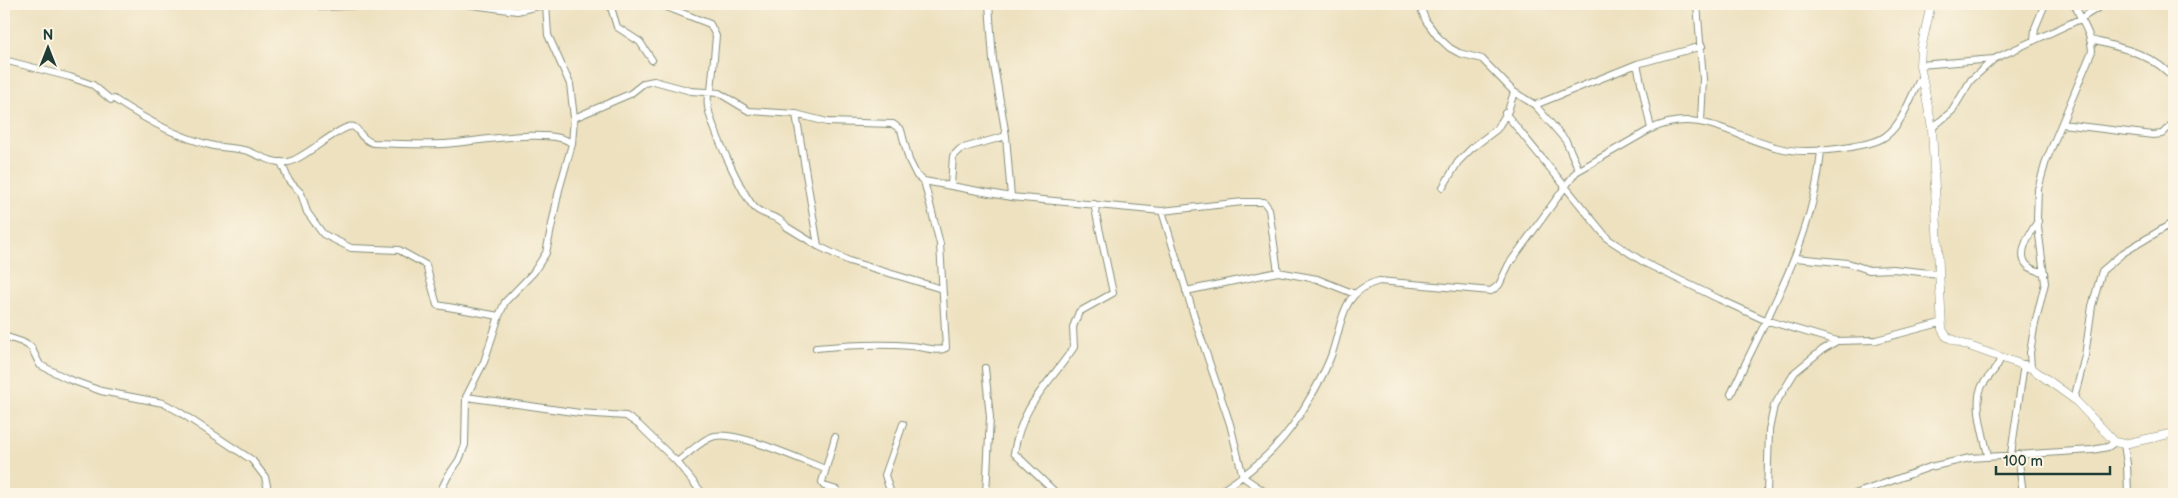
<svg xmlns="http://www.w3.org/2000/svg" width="2178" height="498" font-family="'Balsamiq Sans',sans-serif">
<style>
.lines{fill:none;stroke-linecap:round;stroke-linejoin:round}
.minor-casing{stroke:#868f7a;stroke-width:8}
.tertiary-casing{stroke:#868f7a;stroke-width:9}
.minor{stroke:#fff;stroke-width:6}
.tertiary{stroke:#fff;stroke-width:8}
</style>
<rect width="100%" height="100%" fill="#fcf5e5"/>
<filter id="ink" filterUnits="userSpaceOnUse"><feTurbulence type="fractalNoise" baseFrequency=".02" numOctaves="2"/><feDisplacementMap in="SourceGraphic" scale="10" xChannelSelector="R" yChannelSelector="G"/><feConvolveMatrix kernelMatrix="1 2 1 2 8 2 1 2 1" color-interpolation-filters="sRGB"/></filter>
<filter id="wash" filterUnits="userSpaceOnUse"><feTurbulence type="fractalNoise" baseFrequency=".0096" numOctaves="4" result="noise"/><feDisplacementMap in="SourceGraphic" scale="20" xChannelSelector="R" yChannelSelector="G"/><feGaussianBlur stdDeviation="1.12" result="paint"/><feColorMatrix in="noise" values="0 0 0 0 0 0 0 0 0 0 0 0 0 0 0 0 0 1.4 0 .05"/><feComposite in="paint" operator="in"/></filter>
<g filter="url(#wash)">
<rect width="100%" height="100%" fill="#ede1c0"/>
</g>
<g filter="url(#ink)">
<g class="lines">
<defs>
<path id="minor" d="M465 4 517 11 547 4
M610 4 617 27 640 42 652 60
M659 4 710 24 716 36 711 91
M989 4 993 60 1006 136 1011 197
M1419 4 1426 21 1438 37 1450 48 1459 53 1482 59 1514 92 1535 105 1566 141 1579 170
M1697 4 1703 79 1701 122
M322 7 383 4
M2034 40 2035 28 2045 4
M2091 40C2122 48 2154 54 2174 79
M4 60 70 77 93 85 111 100 114 99C144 119 179 138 214 146 225 148 237 148 248 151 260 156 274 164 288 162 303 160 343 122 354 127 360 130 359 138 373 143 396 144 420 145 443 144 469 143 555 126 572 144
M1637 64 1651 129
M1920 65 1994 59 2080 19 2104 4
M708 92C708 97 707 102 708 107 711 126 742 195 755 208 765 217 779 215 787 227L818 246 849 261 942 289
M1535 105 1637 64 1702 46
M1505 113 1608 239 1645 263 1719 299 1765 320 1837 341 1876 340 1940 323
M796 114 818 246
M574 118 630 94 644 83 654 81 691 91 719 93 749 111 796 114 827 122 893 124 901 130 909 160 917 176 924 181 1011 197 1162 211 1199 332 1230 424 1243 477 1268 494
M2062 124 2153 135 2162 134 2174 122
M1932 128 1952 111 1971 80 1993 60
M281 162 289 181 301 193 307 212 323 234 351 248 399 250 426 265 437 305 499 316
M951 185 953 156 960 149 1006 136
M1443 187 1458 162 1472 148 1497 129 1508 111 1514 92
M1162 211 1243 202H1264L1269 209 1278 272
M2038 221C2031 231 2016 254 2027 265 2031 270 2040 271 2045 273
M1796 258 1848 263 1869 270 1893 269 1939 274
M1186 291 1278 272 1317 279 1355 294
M4 336 22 342 31 347 40 365 68 379 101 391 163 403 178 411 252 460 265 477 269 494
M816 348C848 345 879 343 911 346 921 346 937 353 946 348L940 244 924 181
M985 368 990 417 986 494
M2031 368 2030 353 2034 328 2045 283 2037 219 2038 189 2046 161 2092 51C2091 31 2081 23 2075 4
M1731 394C1768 313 1814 240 1821 150
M466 397 580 413 626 416 639 425 677 462 703 494
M2074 399 2085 356 2092 306 2102 271 2123 253 2174 222
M835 437 822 482 824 486 837 490 838 494
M2124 444 2127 464 2128 494
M2011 454 2024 364
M2018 454 2023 494
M1988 455C1984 437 1973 403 1982 386 1989 374 1997 371 2001 357
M677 462C688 454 702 439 715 436 738 431 801 460 825 469
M439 494 448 476 459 460 465 445 466 397 484 362 499 316 505 302 533 273 546 253 559 190 572 144 574 118 570 84 548 35 546 4
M891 494 885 475 903 424
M1057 494 1014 453C1022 403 1048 386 1074 347L1073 327 1079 312 1113 293 1094 204
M1216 494C1247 475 1279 448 1299 416 1311 397 1323 377 1331 356 1343 324 1339 292 1379 281L1491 291 1499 285 1509 264 1576 172 1651 129C1698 107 1732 136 1775 147 1799 154 1827 151 1851 147 1863 144 1878 143 1887 135 1904 122 1911 94 1922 76
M1767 494 1769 430 1774 406 1795 372 1822 350 1837 341
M1855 494 1930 467 1970 458 2092 450 2108 447 2115 442"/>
<path id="tertiary" d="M1931 4 1921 49 1920 65 1932 128 1942 329 1946 336 1955 341 2031 368 2074 399 2115 442 2124 444 2174 433"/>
</defs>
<use href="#minor" class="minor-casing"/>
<use href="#tertiary" class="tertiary-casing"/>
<use href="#minor" class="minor"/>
<use href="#tertiary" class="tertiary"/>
</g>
</g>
<rect width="2178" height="498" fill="none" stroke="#fcf5e5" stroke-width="20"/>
<g transform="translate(48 48)" stroke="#fcf5e5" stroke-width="4" paint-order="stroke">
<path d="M0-4L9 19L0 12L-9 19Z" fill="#1f3d34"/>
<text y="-8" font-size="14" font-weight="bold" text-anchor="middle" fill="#1f3d34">N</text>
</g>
<path d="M1996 466v8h114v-8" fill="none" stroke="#1f3d34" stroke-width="2.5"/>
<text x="2003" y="466" font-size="15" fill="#1f3d34" stroke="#fcf5e5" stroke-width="4" paint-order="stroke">100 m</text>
</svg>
